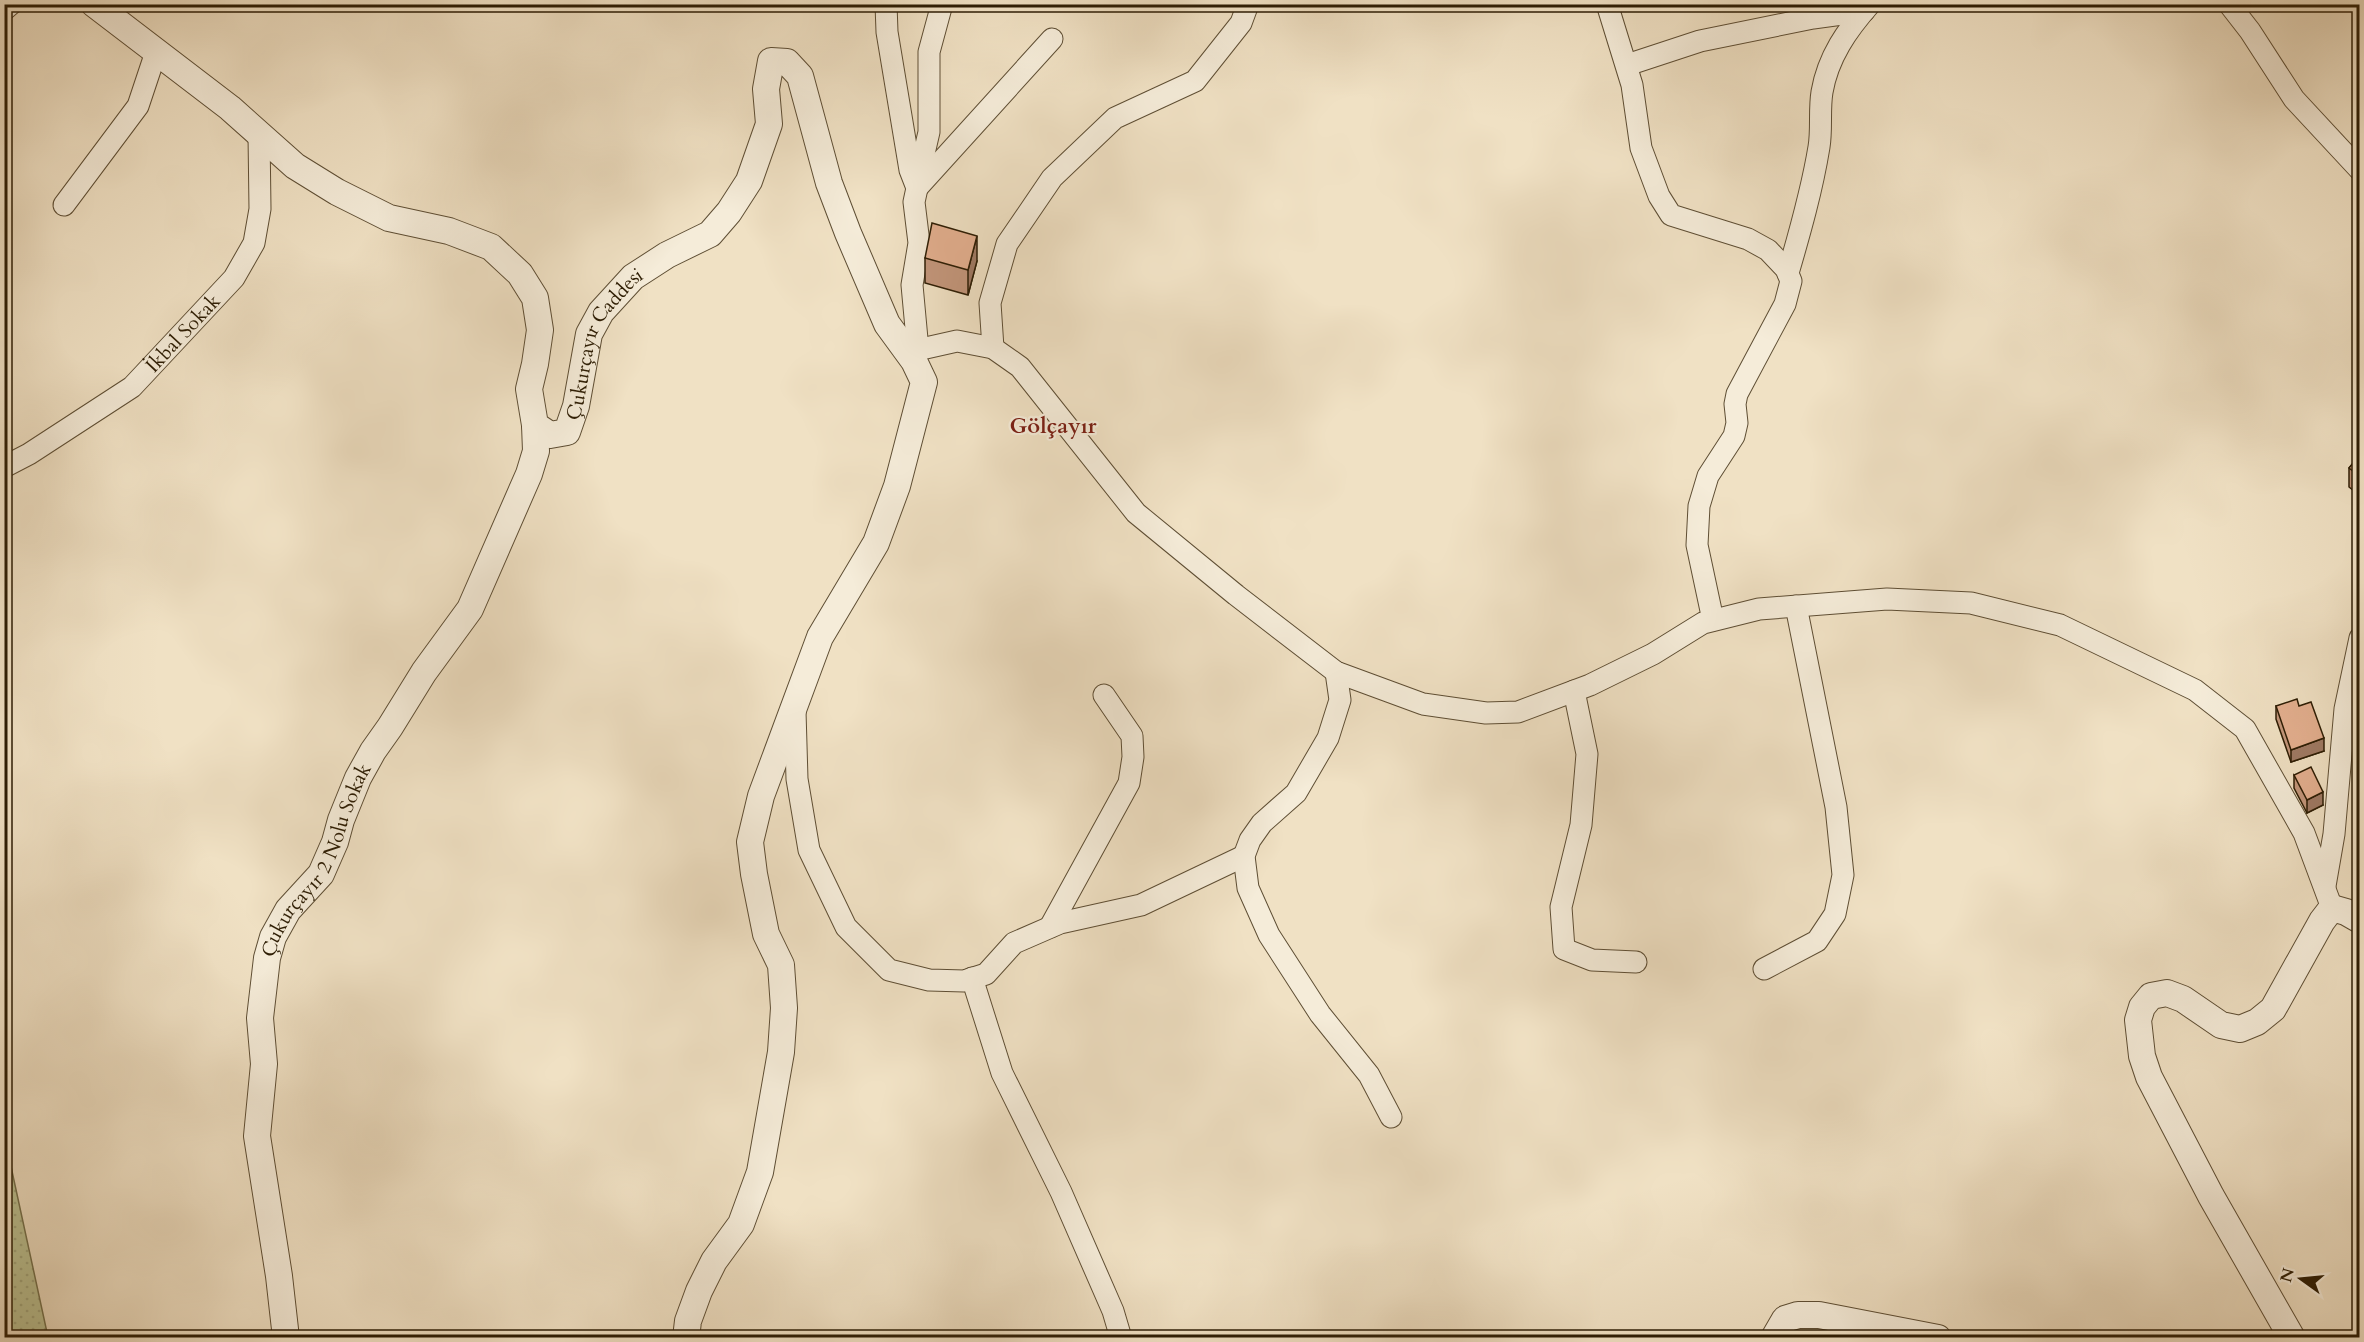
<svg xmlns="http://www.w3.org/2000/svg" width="2364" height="1342" font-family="Cardo,serif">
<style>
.grass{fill:url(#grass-dots);stroke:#74704c;stroke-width:1.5}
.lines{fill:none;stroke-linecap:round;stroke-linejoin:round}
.minor-casing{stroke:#5e4e34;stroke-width:23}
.tertiary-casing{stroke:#5e4e34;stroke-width:28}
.minor{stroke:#f5ecd9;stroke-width:21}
.tertiary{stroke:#f5ecd9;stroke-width:26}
.wall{fill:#c3967b;stroke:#2d1d04;stroke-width:1.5}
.shaded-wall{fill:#9f7a64;stroke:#2d1d04;stroke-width:1.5}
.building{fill:#e3af8f;stroke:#2d1d04;stroke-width:1.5}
.labels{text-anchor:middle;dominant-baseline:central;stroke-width:4.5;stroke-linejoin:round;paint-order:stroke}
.street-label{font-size:20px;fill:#2d1d04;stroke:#f5ecd9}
.quarter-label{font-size:22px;font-weight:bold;fill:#7a1f14;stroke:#f5ecd9}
</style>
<defs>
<pattern id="grass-dots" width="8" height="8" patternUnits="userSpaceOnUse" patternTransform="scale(1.5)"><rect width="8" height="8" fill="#bbc293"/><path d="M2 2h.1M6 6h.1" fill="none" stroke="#a1a67d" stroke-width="1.8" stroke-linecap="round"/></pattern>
</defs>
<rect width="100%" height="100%" fill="#f0e1c4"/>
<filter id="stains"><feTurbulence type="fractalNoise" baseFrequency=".00333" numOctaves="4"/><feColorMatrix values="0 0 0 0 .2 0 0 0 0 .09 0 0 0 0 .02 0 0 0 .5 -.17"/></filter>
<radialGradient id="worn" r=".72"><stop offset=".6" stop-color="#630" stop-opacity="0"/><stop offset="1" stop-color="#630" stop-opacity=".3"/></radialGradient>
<path class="grass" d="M5 1139 48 1337H5Z"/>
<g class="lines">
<defs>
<g id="minor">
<path d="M886 4 887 32 910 170 917 188 914 202 919 243 912 285 918 350"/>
<path d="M1607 4 1632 85 1641 148 1659 196 1671 215 1748 239 1768 250 1786 269 1791 281 1785 304 1737 394 1735 404 1737 423 1734 436 1708 476 1699 506 1697 545 1713 620"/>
<path d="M2229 4 2250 31 2294 99 2360 170"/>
<path d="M4 10 11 4"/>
<path d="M1627 65 1700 41 1813 18 1864 11"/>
<path d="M917 184 929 132V52L942 4"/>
<path d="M917 188 1052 39"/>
<path d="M64 205 138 106 156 52"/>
<path d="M1788 273C1800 232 1812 190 1819 147 1822 129 1819 110 1822 92 1828 57 1847 30 1870 4"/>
<path d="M993 348 990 303 1007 244 1052 178 1115 118 1195 81 1241 23 1248 4"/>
<path d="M908 352 957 341 993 348 1020 367 1136 513 1236 595 1336 672 1423 704 1486 713 1518 712 1590 685 1653 654 1703 623 1759 609 1887 599 1971 603 2060 625 2195 690 2245 729 2304 833 2332 908"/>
<path id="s1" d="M4 467 29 454 132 387 234 278 254 243 260 209 259 135"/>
<path d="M1336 672 1340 700 1328 738 1296 793 1262 823 1250 840 1244 856 1248 888 1269 935 1320 1014 1369 1075 1391 1117"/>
<path d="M1574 691 1587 754 1581 825 1561 907 1564 949 1592 960 1636 962"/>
<path d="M795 711 797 779 809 850 846 927 889 970 929 980 964 981 986 974 1014 943 1060 923 1141 905 1244 856"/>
<path d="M2325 886 2334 834 2345 709 2360 638"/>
<path d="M1050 927 1129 783 1133 757 1132 736 1104 695"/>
<path d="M1764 969 1817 941 1835 914 1843 875 1836 807 1796 606"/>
<path d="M972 978 1002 1073 1061 1192 1113 1311 1121 1338"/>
</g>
<g id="tertiary">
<path id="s2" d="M94 4 230 108 295 166 337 192 389 218 449 231 491 247 520 274 535 298 540 330 535 364 529 389 535 425 550 435 567 432 576 406 589 334 601 312 633 277 667 255 710 234 729 212 749 181 769 124 766 89 771 61 787 62 800 76 829 183 848 233 887 324 914 361 924 382 897 486 876 543 820 637 761 796 750 842 754 874 766 934 781 965 784 1008 781 1052 760 1172 741 1224 714 1261 699 1291 688 1321 686 1338"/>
<path id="s3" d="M286 1338 279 1276 257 1136 264 1064 260 1018 267 958 273 937 288 910 321 874 335 842 341 820 358 778 373 751 390 727 424 672 470 609 529 474 536 451 535 425"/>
<path d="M1774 1338 1785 1319 1798 1315H1819L1938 1338"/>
<path d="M2292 1338 2211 1196 2149 1077 2142 1056 2138 1020 2142 1007 2151 996 2167 993 2183 999 2221 1025 2240 1029 2257 1022 2273 1009 2322 921 2332 908 2346 912 2360 920"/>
</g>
</defs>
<use href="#minor" class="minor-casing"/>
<use href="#tertiary" class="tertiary-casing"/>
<use href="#minor" class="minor"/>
<use href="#tertiary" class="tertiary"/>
</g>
<path class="wall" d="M925 258 977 261 968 295 925 283Z
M2360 455V496L2349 487V468Z
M2276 706H2299L2324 751 2291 762 2276 719Z
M2294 775 2323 805 2307 813 2294 788Z"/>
<path class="shaded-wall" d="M977 236V261L968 295V270Z
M2324 738V751L2291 762V750Z
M2323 792V805L2307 813V800Z"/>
<path class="building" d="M932 223 977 236 968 270 925 258Z
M2360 455V477L2349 468Z
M2297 699 2299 706 2311 702 2324 738 2291 750 2276 706Z
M2311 767 2323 792 2307 800 2294 775Z"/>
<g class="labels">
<g class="street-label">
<text stroke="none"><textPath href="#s1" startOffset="225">İkbal Sokak</textPath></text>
<text stroke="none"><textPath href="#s2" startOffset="802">Çukurçayır Caddesi</textPath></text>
<text stroke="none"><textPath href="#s3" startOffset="494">Çukurçayır 2 Nolu Sokak</textPath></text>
</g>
<g class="quarter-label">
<text x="1053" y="426">Gölçayır</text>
</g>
</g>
<rect width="2364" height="1342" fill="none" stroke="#f0e1c4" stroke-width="24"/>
<rect x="6" y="6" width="2352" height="1330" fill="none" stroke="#2d1d04" stroke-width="3"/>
<rect x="12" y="12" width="2340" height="1318" fill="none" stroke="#2d1d04" stroke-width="1.5"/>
<g transform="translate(2301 1279) rotate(285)" stroke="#f5ecd9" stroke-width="4.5" paint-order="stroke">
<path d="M0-4.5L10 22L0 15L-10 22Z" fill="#2d1d04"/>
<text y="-9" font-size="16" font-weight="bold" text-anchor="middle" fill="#2d1d04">N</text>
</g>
<rect width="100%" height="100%" filter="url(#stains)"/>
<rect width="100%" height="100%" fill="url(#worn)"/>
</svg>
